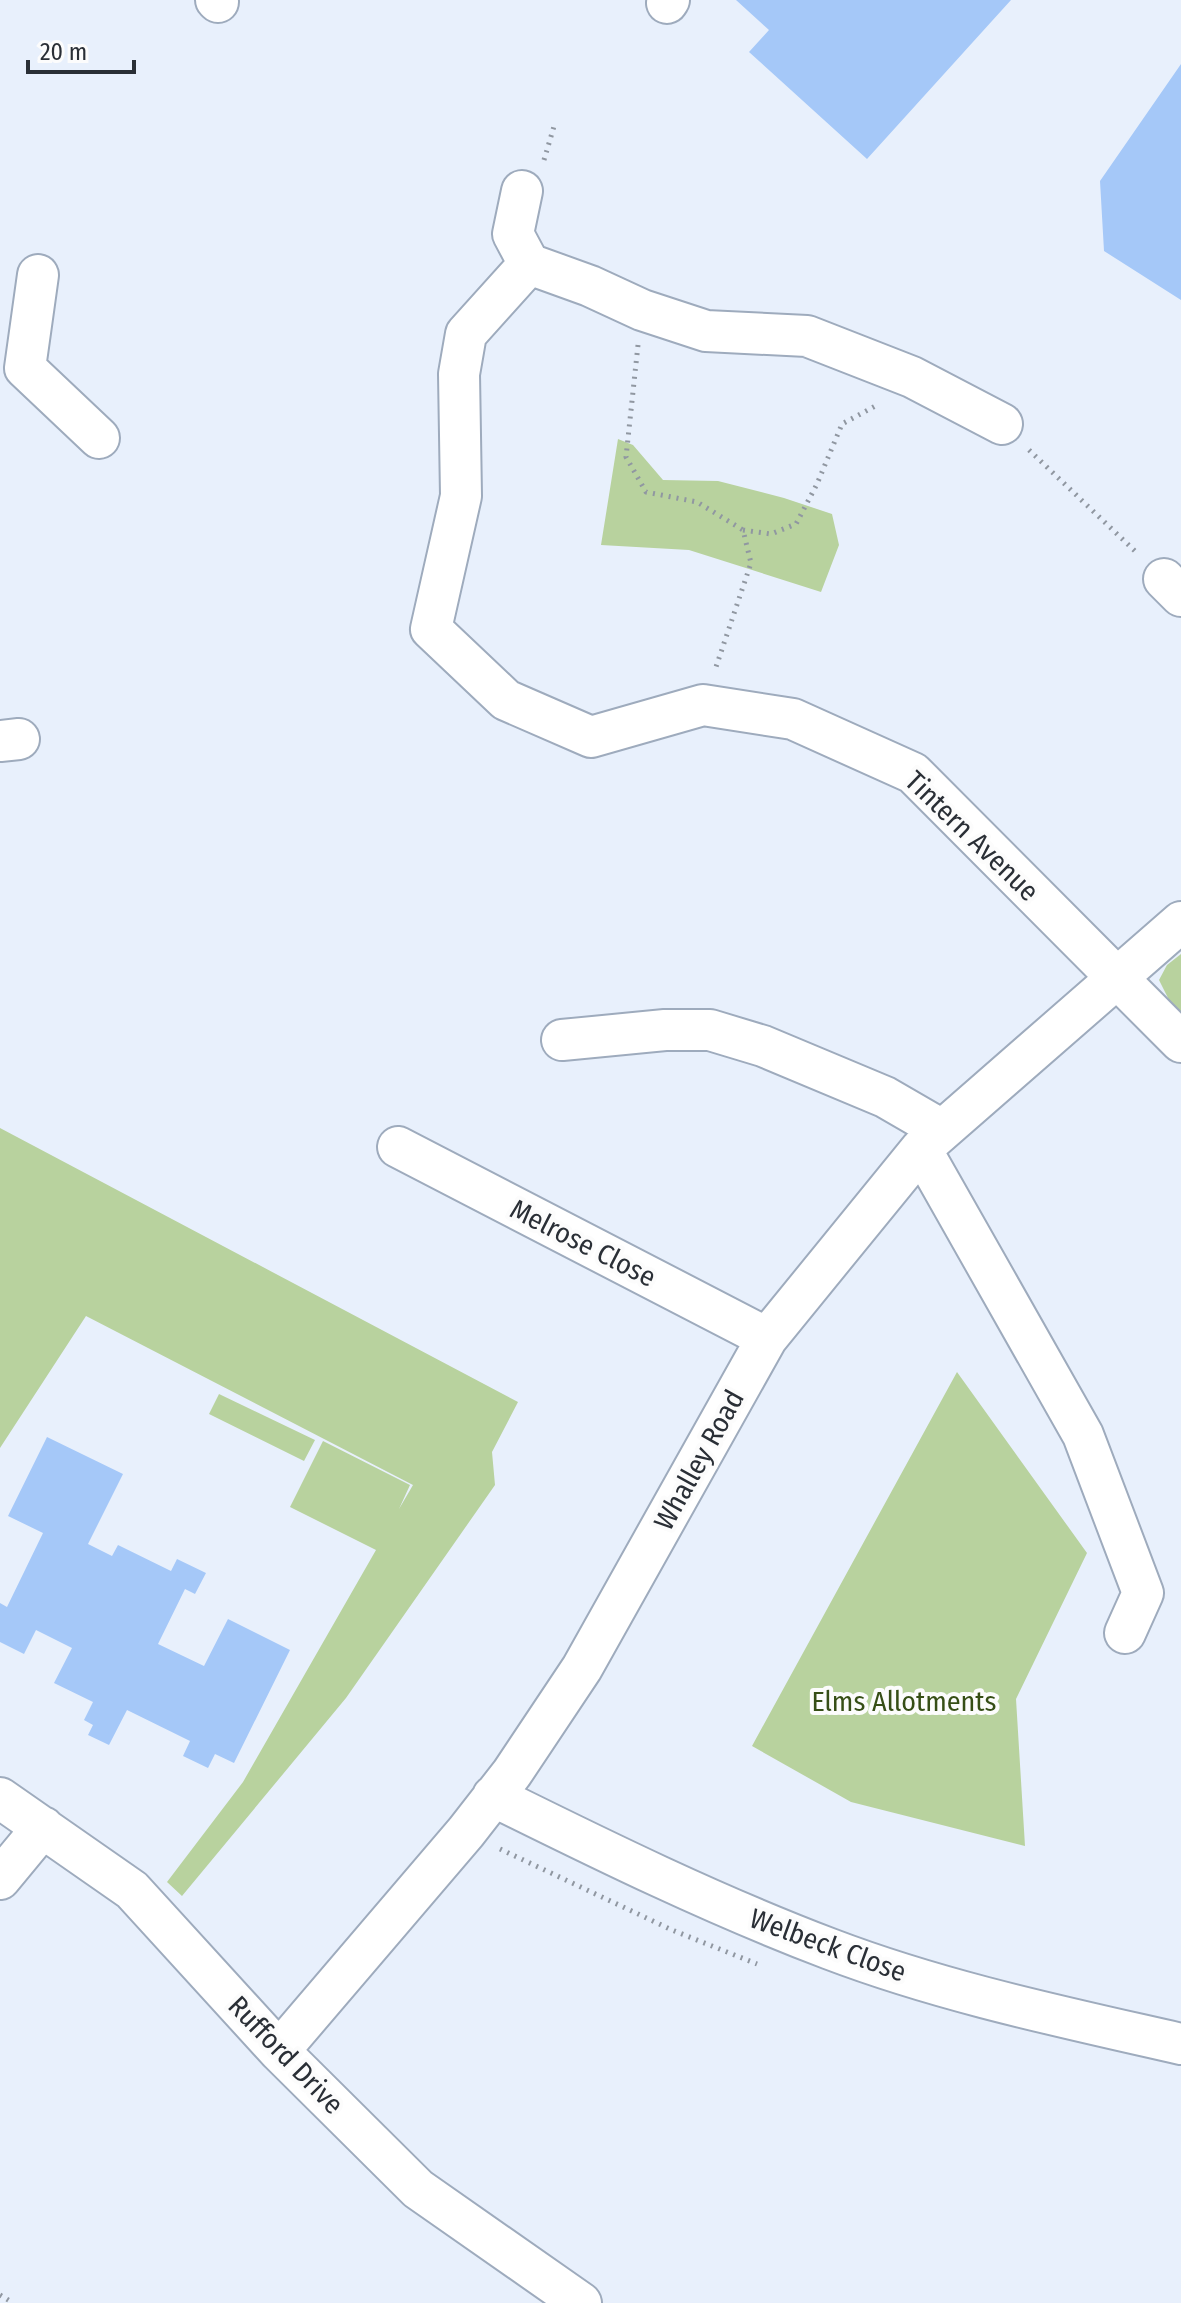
<svg xmlns="http://www.w3.org/2000/svg" width="1181" height="2303" font-family="'Fira Sans Condensed',sans-serif">
<style>
.green{fill:#b8d29e}
.building{fill:#a5c8f8}
.lines{fill:none;stroke-linecap:round;stroke-linejoin:round}
.minor-casing{stroke:#9eabbd;stroke-width:44}
.path{stroke:#9097a1;stroke-width:5;stroke-dasharray:2 6;stroke-linecap:butt}
.minor{stroke:#fff;stroke-width:40}
.labels{text-anchor:middle;dominant-baseline:central;stroke-width:8;stroke-linejoin:round;paint-order:stroke}
.street-label{font-size:28px;fill:#2a2f36;stroke:#fcfcfc}
.park-label{font-size:28px;fill:#364e16;stroke:#fcfcfc}
</style>
<rect width="100%" height="100%" fill="#e8f0fc"/>
<path class="green" d="M618 439 633 445 663 480 718 481 784 498 832 514 839 545 821 592 689 550 601 545Z
M1181 954V1012L1170 1002 1159 980 1167 965Z
M0 1128 518 1402 492 1452 495 1485 346 1698 182 1896 167 1882 243 1782 376 1550 290 1507 323 1441 410 1485 399 1509 413 1485 86 1316 0 1448Z
M957 1372 1087 1553 1016 1699 1025 1846 851 1802 752 1746Z
M219 1394 315 1440 304 1461 209 1414Z"/>
<path class="building" d="M736 0H1011L867 159 749 52 769 30Z
M1181 64V300L1104 251 1100 181Z
M47 1437 123 1474 88 1544 112 1556 118 1545 171 1571 177 1559 206 1573 195 1594 185 1589 158 1644 204 1666 228 1619 290 1650 234 1763 215 1754 208 1768 183 1756 190 1741 127 1710 109 1745 88 1735 93 1725 84 1720 93 1702 54 1683 72 1648 36 1630 24 1654 0 1642V1603L7 1607 43 1533 8 1516Z"/>
<g class="lines">
<defs>
<path id="minor" d="M216 0 218 2
M667 3 669 0
M522 191 513 234 529 264 466 334 459 374 461 496 431 629 506 700 591 737 703 705 793 719 913 773 1181 1042
M529 264 590 286 642 310 706 331 807 336 912 377 1002 424
M38 275 25 368 99 438
M1164 579 1181 596
M0 741 19 739
M562 1040 665 1030H710L763 1046 885 1097 942 1130
M398 1147 767 1338
M921 1149 1083 1435 1143 1593 1125 1633
M493 1796C604 1851 714 1905 830 1949 943 1992 1063 2017 1181 2044
M0 1798 132 1890 279 2051 418 2189 581 2303
M0 1879 43 1827
M279 2051 466 1832 512 1773 582 1668 767 1338 921 1149 1181 922"/>
</defs>
<use href="#minor" class="minor-casing"/>
<path class="path" d="M544 160 555 123
M638 345 626 457 646 492 697 502 743 530 751 563 715 670
M1029 450 1137 553
M743 530 771 534 796 524 817 484 842 424 879 404
M500 1849 672 1930 757 1964
M0 2295 13 2303"/>
<use href="#minor" class="minor"/>
</g>
<g class="labels">
<g class="street-label">
<text transform="translate(972 836) rotate(44)">Tintern Avenue</text>
<text transform="translate(583 1243) rotate(27)">Melrose Close</text>
<text transform="translate(699 1460) rotate(-61)">Whalley Road</text>
<text transform="translate(828 1945) rotate(20)">Welbeck Close</text>
<text transform="translate(286 2055) rotate(46)">Rufford Drive</text>
</g>
<g class="park-label">
<text x="904" y="1701">Elms Allotments</text>
</g>
</g>
<path d="M28 60v12h106v-12" fill="none" stroke="#2a2f36" stroke-width="4"/>
<text x="40" y="60" font-size="24" fill="#2a2f36" stroke="#fcfcfc" stroke-width="6" paint-order="stroke">20 m</text>
</svg>
